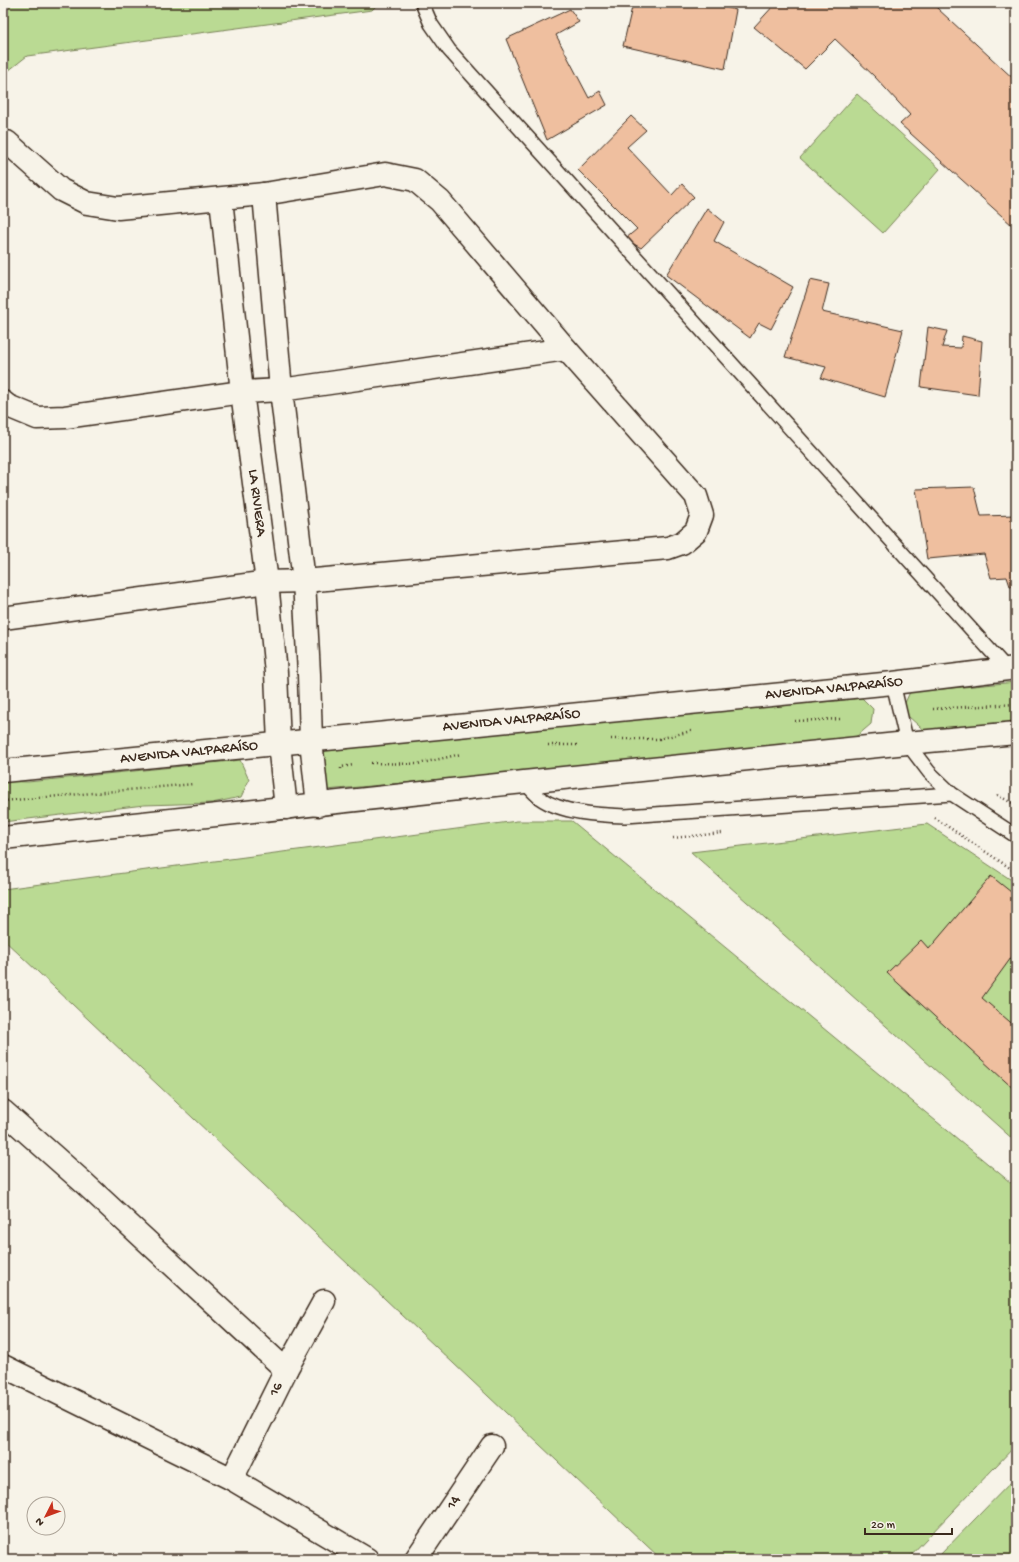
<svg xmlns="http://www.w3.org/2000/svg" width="1019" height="1562" font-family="'Gochi Hand',sans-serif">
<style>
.green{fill:#bada93;stroke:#7a8258}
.building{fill:#efbf9f;stroke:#3b2a1e}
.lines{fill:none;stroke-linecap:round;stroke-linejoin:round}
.service-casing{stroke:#3b2a1e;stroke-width:16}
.minor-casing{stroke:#3b2a1e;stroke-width:25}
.secondary-casing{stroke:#3b2a1e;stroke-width:25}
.path{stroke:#3b2a1e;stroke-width:2.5;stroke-dasharray:1 3;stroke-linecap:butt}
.service{stroke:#f7f3e8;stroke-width:13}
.minor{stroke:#f7f3e8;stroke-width:22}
.secondary{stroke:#f7f3e8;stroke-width:22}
.labels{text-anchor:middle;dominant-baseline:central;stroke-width:3.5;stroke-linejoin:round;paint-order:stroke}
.street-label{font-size:15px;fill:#3b2a1e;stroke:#f7f3e8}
</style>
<rect width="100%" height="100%" fill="#f7f3e8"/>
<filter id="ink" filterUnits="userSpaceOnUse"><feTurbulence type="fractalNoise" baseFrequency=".025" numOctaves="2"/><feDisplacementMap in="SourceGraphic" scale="8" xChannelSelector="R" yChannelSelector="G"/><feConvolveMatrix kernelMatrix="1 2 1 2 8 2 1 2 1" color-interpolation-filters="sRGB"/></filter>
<g filter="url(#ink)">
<path class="green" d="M3 3H379L372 10 27 56 3 75Z
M857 94 940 169 883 233 800 158Z
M1016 682V726L929 735 908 716 904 705 910 692Z
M862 698 873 709 871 724 857 736 831 744 326 790 323 751 791 704 836 701Z
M240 760 249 780 241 797 212 803 144 805 3 822V781L28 782Z
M517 821H572L1016 1187V1445L907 1559H661L3 939V889Z
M927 824 1016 883V1142L691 852Z
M1016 1477V1559H936Z"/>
<path class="building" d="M633 3H710L736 10 725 69 623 46Z
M776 3H941L937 8 1016 81V222L1013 226 900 124 910 115 875 77 835 39 805 69 754 27Z
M570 9 579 22 556 35 589 98 600 91 607 105 547 140 506 39Z
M631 116 646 130 627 147 672 195 682 184 694 197 641 248 625 239 637 229 578 170Z
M707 208 724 222 714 241 793 287 771 329 759 323 750 338 666 275Z
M810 280 829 284 822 312 903 330 885 397 821 378 826 367 785 357Z
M928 327 947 331 942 347 961 348 962 336 982 341 978 395 921 387Z
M974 487 981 516 1016 515V586H1010L1007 577 991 578 984 554 927 559 916 489Z
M991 876 1016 896V951L982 998 1016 1027V1091L887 973 921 940 929 949Z"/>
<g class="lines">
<defs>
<path id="service" d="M422 3 431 24 449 50 1007 669
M893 683 907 743 929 772 952 794 1016 836
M524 782C529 787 534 793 540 798 561 813 599 815 625 816L952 794"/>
<g id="minor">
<path d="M264 194 281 390 304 581 309 674 311 741 318 805"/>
<path id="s1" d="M221 199 242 392 267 582 276 673 279 744 286 808"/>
<path d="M3 402 8 406 37 418 65 417 242 392 281 390 566 349"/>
<path d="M3 618 267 582 304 581 668 548 682 543 696 531 702 515 696 496 566 349 440 201 415 180 385 174 264 194 118 208 87 203 61 190 7 142"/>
<path d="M3 1111 83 1182 286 1370"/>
<path d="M3 1366 232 1479 367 1559"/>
<path id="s2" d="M232 1479 286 1370 324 1301"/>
<path id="s3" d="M416 1559 492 1446"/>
</g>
<g id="secondary">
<path id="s4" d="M3 771 893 683 1016 668"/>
<path d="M3 838 524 782 907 743 1016 733"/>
</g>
</defs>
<use href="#service" class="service-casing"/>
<use href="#minor" class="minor-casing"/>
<use href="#secondary" class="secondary-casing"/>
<path class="path" d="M933 709 1016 704
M795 721 840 719
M611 739H659L691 731
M548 745H578
M371 763 418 764 461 754
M341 769V767L354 765
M997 795 1016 805
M3 801 194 784
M935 818 1016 872
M673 838 722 833"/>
<use href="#service" class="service"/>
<use href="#minor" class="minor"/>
<use href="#secondary" class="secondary"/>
</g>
</g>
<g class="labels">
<g class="street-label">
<text stroke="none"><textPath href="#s1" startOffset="306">LA RIVIERA</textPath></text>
<text stroke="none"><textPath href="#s4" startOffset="835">AVENIDA VALPARAÍSO</textPath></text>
<text stroke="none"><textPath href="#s4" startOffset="511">AVENIDA VALPARAÍSO</textPath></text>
<text stroke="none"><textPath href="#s4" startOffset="187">AVENIDA VALPARAÍSO</textPath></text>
<text stroke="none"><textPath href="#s2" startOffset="100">16</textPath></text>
<text stroke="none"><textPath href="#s3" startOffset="68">14</textPath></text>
</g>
</g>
<rect width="1019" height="1562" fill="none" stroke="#f7f3e8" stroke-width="16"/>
<rect x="8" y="8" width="1003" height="1546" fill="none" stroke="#3b2a1e" stroke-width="1.5" filter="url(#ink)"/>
<g transform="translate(46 1516) rotate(228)"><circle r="19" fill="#f7f3e8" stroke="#aca397"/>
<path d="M0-3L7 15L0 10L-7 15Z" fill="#c8321e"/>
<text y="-6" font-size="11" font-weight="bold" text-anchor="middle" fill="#3b2a1e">N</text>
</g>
<path d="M865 1528v6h87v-6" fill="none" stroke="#3b2a1e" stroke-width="2"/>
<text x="871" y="1528" font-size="12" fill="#3b2a1e" stroke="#f7f3e8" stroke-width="3" paint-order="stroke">20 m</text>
</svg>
